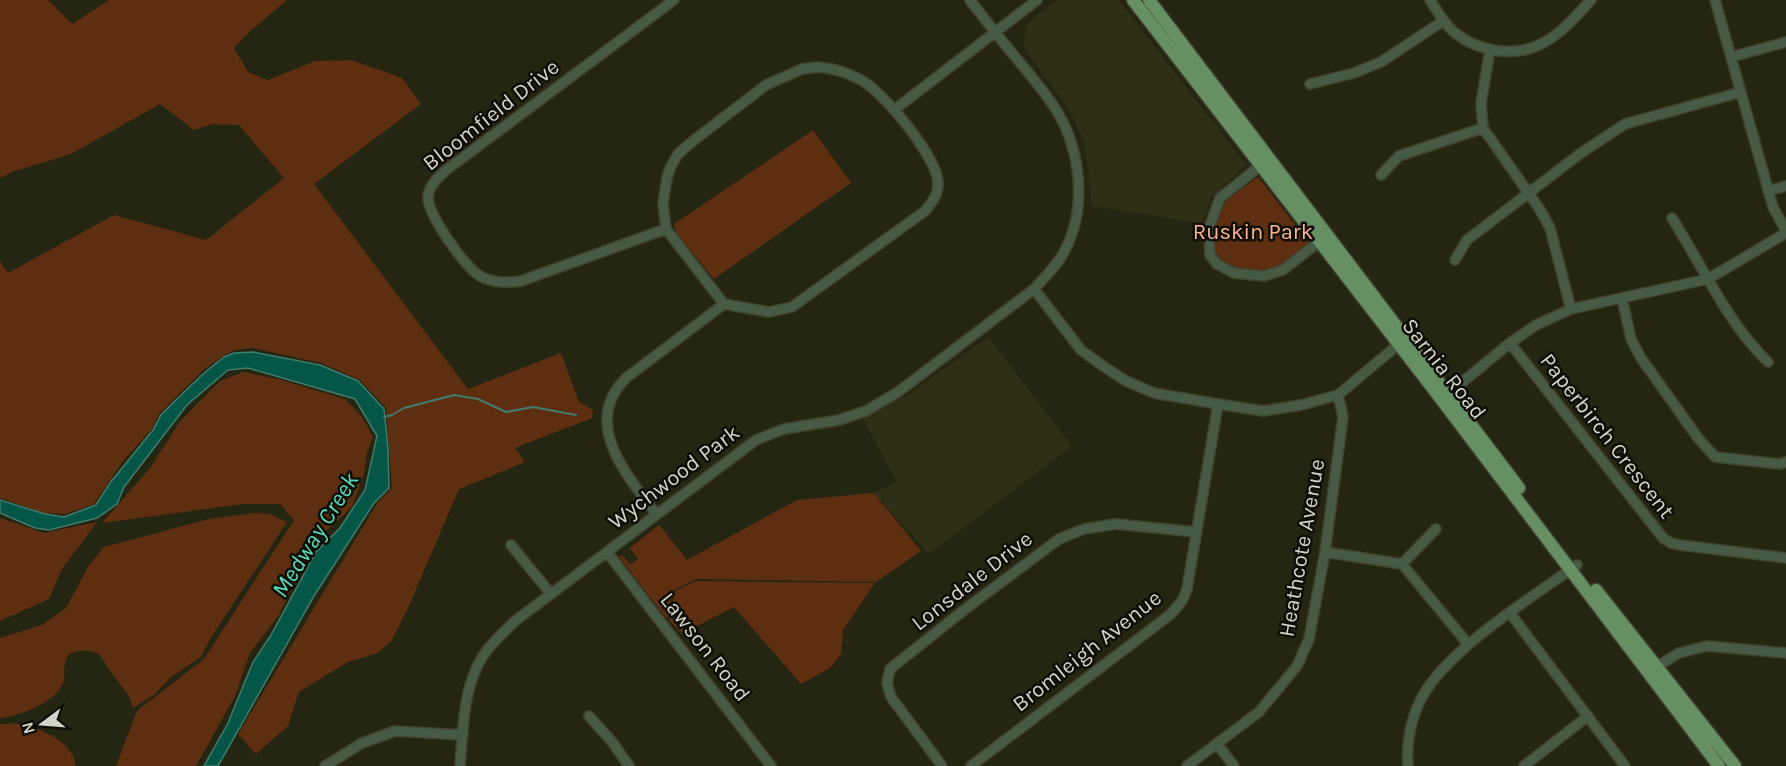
<svg xmlns="http://www.w3.org/2000/svg" width="1786" height="766" font-family="Karla,sans-serif">
<style>
.built{fill:#2e2f14}
.green{fill:#5e2e11}
.water{fill:#045646;stroke:#427c6d;stroke-width:1.5}
.lines{fill:none;stroke-linecap:round;stroke-linejoin:round}
.stream{stroke:#427c6d;stroke-width:2}
.minor-casing{stroke:#41422f;stroke-width:12}
.major-casing{stroke:#41422f;stroke-width:15}
.minor{stroke:#465a45;stroke-width:9}
.major{stroke:#668f63;stroke-width:12}
.labels{text-anchor:middle;dominant-baseline:central;stroke-width:5;stroke-linejoin:round;paint-order:stroke}
.street-label{font-size:22px;fill:#d4d5c9;stroke:#0e0e06}
.park-label{font-size:22px;fill:#fdb58f;stroke:#0e0e06}
.water-label{font-size:24px;font-style:italic;fill:#57dabb;stroke:#0e0e06}
</style>
<rect width="100%" height="100%" fill="#252612"/>
<path class="built" d="M1058 0H1119L1246 165 1211 198 1203 224 1092 206 1085 144 1070 111 1024 48 1026 24Z
M988 337 1072 446 929 554 874 493 897 482 863 419 910 393Z"/>
<path class="green" d="M0 0H48L72 24 109 0H287L247 34 234 48 248 72 268 80 315 61 351 60 402 78 421 104 314 184 468 389 561 353 579 402 593 410 592 418 515 448 525 462 459 489 408 608 392 640 378 653 348 662 299 692 288 726 256 754 238 734 378 502 392 488 386 408 360 380 321 363 253 348 235 350 223 356 203 370 159 414 152 429 123 461 94 504 65 514 44 513 0 498V261L8 273 114 215 206 240 284 178 239 125 212 124 194 130 160 104 71 154 12 172 0 178Z
M813 130 851 183 714 279 676 233 674 224Z
M1258 177 1309 243C1300 252 1289 264 1276 269 1269 272 1261 271 1253 270 1243 270 1231 269 1222 263 1206 251 1214 220 1223 206 1230 195 1248 185 1258 177Z
M243 372 278 379 345 399 362 417 373 437 367 452 364 474 352 507 314 542 279 615 250 653 235 696 196 766H116L137 711 204 659 294 520 280 504H243L102 523 150 468 179 423 194 407 220 381Z
M874 493 921 551 876 582 696 579 673 591 667 619 619 557 622 555 630 564 638 559 630 548 659 525 687 560 797 500Z
M254 513 270 514 287 522 210 639 201 657 171 677 154 695 133 708C129 692 120 686 112 673 101 659 102 649 81 651 76 651 71 652 68 656 62 664 66 674 63 683 55 703 19 716 0 718V638L42 625 66 608 88 567 104 547 209 519Z
M0 518 44 533 97 522 62 569 49 599 0 621Z
M696 581 865 583H875L843 630 841 654 830 668 801 684 734 607 682 634 669 620 675 591Z
M0 724C7 724 17 723 24 725 45 731 73 742 76 766H0Z"/>
<path class="water" d="M253 352 320 365 358 381 384 409 388 448 389 488 374 503 314 596 218 766H204L228 723 253 662 271 635 316 552 340 528 365 490 377 436 355 399 248 368 228 370 187 405 124 487 117 504 97 518 49 530 35 528 0 513V500L45 514 64 517 96 505 110 483 153 430 161 415 178 398 204 373 224 357 234 353Z"/>
<g class="lines">
<path class="stream" d="M384 417 392 415 404 408 454 395 478 399 506 412 533 407 576 415"/>
<defs>
<path id="minor" d="M1430 0C1438 12 1444 24 1455 33 1479 52 1516 58 1543 43 1562 33 1577 15 1591 0
M1715 0 1773 207 1786 231
M1490 50 1481 103 1483 128 1539 208 1550 228 1571 309
M1731 57 1786 42
M817 67C832 68 847 72 861 80 884 92 936 156 938 182 939 194 932 202 925 211L792 307 769 312 724 304 666 229 663 203 667 178 671 166 678 154 693 141 766 85 802 69Z
M1310 84 1354 73 1381 62 1443 21
M894 110 1037 0
M1265 162 1220 198 1209 228 1210 255 1217 264 1234 273 1264 276 1283 270 1325 237
M1381 175 1399 156 1483 128
M1768 191 1786 186
M1672 218C1702 265 1728 324 1768 362
M666 229 521 281C506 283 493 283 480 276 464 266 429 216 428 198 428 186 438 178 445 171L674 0
M1455 260 1467 240 1581 153 1625 124 1741 92
M1034 289 1081 350 1103 366 1126 381 1154 393 1218 404 1263 411 1301 405 1338 395 1399 344
M1622 298 1631 339 1641 358 1698 438 1715 457 1780 464 1786 462
M1510 343 1663 538 1671 543 1680 545 1786 558
M1443 398 1510 343 1536 325 1571 309 1708 279 1786 233
M656 514C626 474 581 423 626 378L724 304
M511 545 551 594
M607 552 771 766
M1325 552 1402 564 1468 644
M1402 564 1436 529
M1510 613 1625 766
M1658 666 1679 653 1707 646 1786 653
M589 716 613 743 629 766
M1217 744 1234 766
M325 766 362 743 395 731 463 735
M460 766C463 729 463 687 483 656 492 642 504 632 515 621L756 440 784 429 839 420 866 411 898 392 1034 289C1045 277 1058 265 1065 250 1087 208 1081 153 1058 113 1048 96 1034 80 1022 65 1004 44 987 22 970 0
M942 766 891 697 887 683 890 669 964 610 1059 539 1084 529 1116 524 1196 532
M971 766 1171 614 1182 601 1187 589 1218 404
M1187 766 1259 712 1297 666 1309 639 1325 552 1343 417 1338 395
M1408 766C1406 744 1411 718 1421 699 1446 650 1531 598 1577 565
M1524 766 1588 716"/>
<path id="major" d="M1133 0 1435 391 1719 766
M1149 0 1519 488
M1596 590 1735 766"/>
</defs>
<use href="#minor" class="minor-casing"/>
<use href="#major" class="major-casing"/>
<use href="#minor" class="minor"/>
<use href="#major" class="major"/>
</g>
<g class="labels">
<g class="street-label">
<text transform="translate(491 115) rotate(-38)">Bloomfield Drive</text>
<text transform="translate(1444 369) rotate(52)">Sarnia Road</text>
<text transform="translate(1607 436) rotate(52)">Paperbirch Crescent</text>
<text transform="translate(674 477) rotate(-37)">Wychwood Park</text>
<text transform="translate(1302 548) rotate(-80)">Heathcote Avenue</text>
<text transform="translate(972 581) rotate(-38)">Lonsdale Drive</text>
<text transform="translate(705 647) rotate(52)">Lawson Road</text>
<text transform="translate(1087 651) rotate(-38)">Bromleigh Avenue</text>
</g>
<g class="park-label">
<text x="1253" y="232">Ruskin Park</text>
</g>
<g class="water-label">
<text transform="translate(315 535) rotate(-58)">Medway Creek</text>
</g>
</g>
<g transform="translate(42 724) rotate(254)" stroke="#0e0e06" stroke-width="4.5" paint-order="stroke">
<path d="M0-4.5L10 22L0 15L-10 22Z" fill="#d4d5c9"/>
<text y="-9" font-size="16" font-weight="bold" text-anchor="middle" fill="#d4d5c9">N</text>
</g>
</svg>
